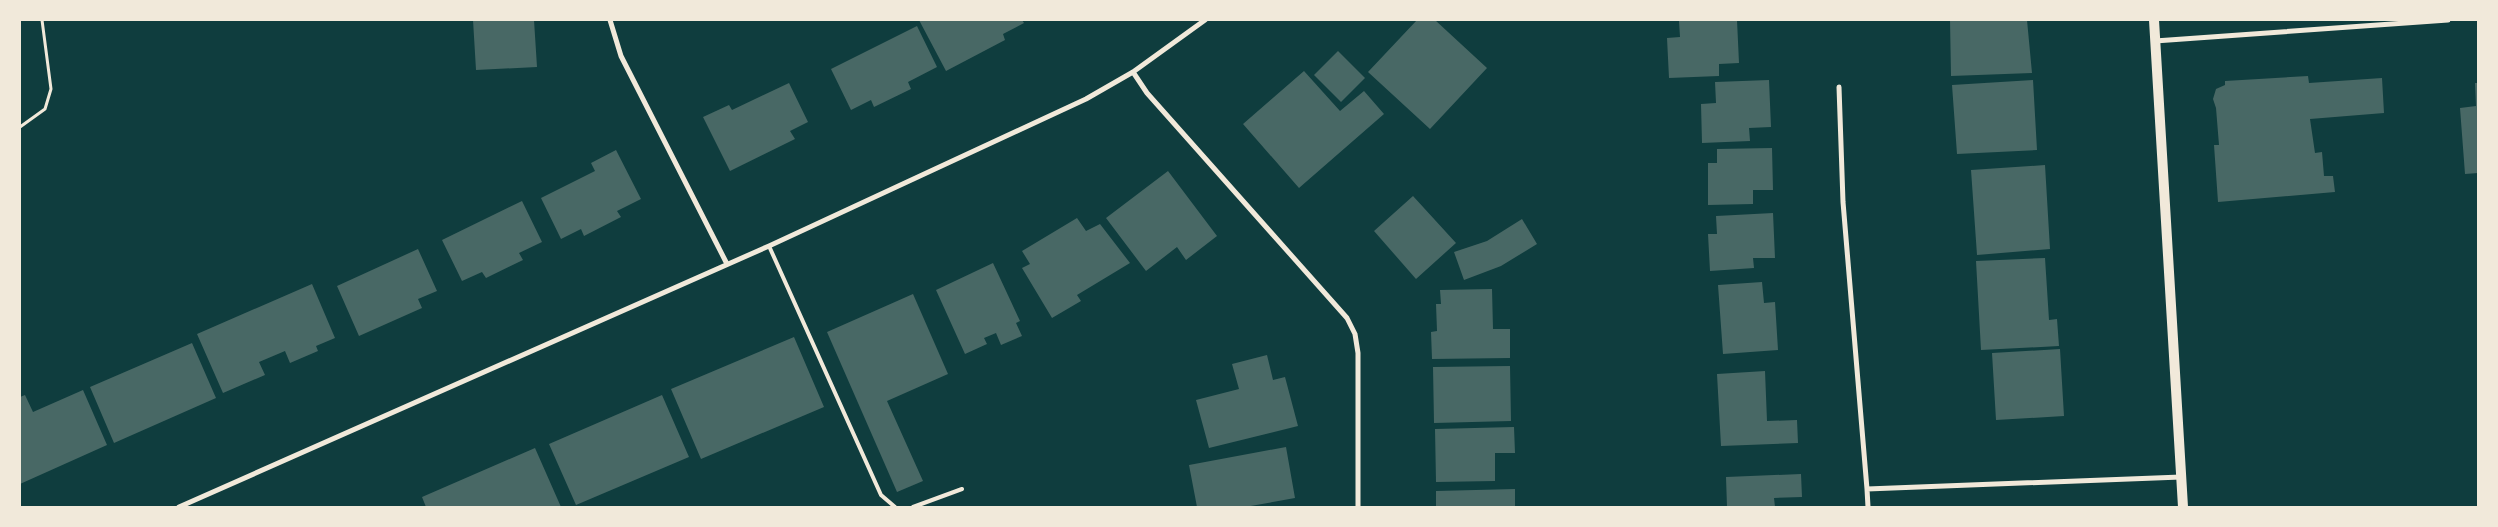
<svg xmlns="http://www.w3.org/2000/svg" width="2498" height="527" font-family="'Titillium Web',sans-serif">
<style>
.building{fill:#486865}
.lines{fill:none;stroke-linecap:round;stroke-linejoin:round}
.path{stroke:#f1e9da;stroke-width:3}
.service{stroke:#f1e9da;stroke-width:4}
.minor{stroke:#f1e9da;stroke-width:5}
.secondary{stroke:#f1e9da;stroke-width:10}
</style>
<rect width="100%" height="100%" fill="#0f3d3e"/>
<path class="building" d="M473 20H534L537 67 476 70Z
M919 20H1022L1024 23 1003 34 1005 40 946 71Z
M1417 20H1435L1487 68 1430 129 1368 72Z
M1737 20 1739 63 1719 64V76L1669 78 1667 38 1680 37 1679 21Z
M1950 20H2027L2032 73 1951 76Z
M917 26 937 67 908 82 911 89 874 107 871 100 851 110 831 69Z
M1338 51 1365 78 1341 102 1314 75Z
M1304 71 1340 111 1364 91 1384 114 1299 188 1243 124Z
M2308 76 2309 83 2382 78 2384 113 2310 119 2315 153 2322 152 2324 176H2333L2335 192 2218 202 2214 145H2219L2216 108 2213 99 2216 89 2225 85V81Z
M1769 80 1771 127 1749 128 1750 141 1702 143 1701 104 1716 103 1715 82Z
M2033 80 2037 150 1957 154 1952 85Z
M789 83 808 122 790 131 795 139 730 171 703 117 729 105 732 110Z
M2475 83H2478V173L2465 174 2460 108 2476 106Z
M1772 148 1773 190H1753V204L1708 205V163H1717V149Z
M616 150 641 199 617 211 621 217 584 236 581 229 561 239 541 198 595 171 591 163Z
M2045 165 2050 249 1977 255 1971 170Z
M1168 171 1217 236 1186 260 1177 247 1146 271 1106 218Z
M1413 196 1456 243 1416 279 1374 231Z
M522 201 542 242 519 253 523 260 486 278 482 272 462 281 442 240Z
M1773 213 1775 258H1753L1754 268 1710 271 1708 234H1717L1716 216Z
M1077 218 1086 231 1100 224 1130 263 1077 295 1081 301 1052 318 1022 268 1030 264 1022 251Z
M1522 219 1537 244 1501 266 1464 280 1454 252 1487 241Z
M418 249 437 291 418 299 422 308 359 336 337 286Z
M2045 258 2049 320 2057 319 2059 346 1981 350 1976 261Z
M993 263 1020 321 1016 323 1022 336 1001 345 996 333 984 338 987 344 965 354 936 290Z
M1762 282 1764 303 1775 302 1778 350 1723 354 1718 285Z
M312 284 335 338 316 346 318 351 290 363 285 351 259 362 265 375 223 393 197 334Z
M1492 289 1493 329H1510V358L1432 359 1431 332 1437 331 1436 304H1441L1440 290Z
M913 294 948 374 887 401 923 481 897 492 827 332Z
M794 337 824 407 701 459 671 389Z
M192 343 216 398 114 443 90 387Z
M2060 349 2064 416 1996 420 1992 353Z
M1267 355 1273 380 1285 377 1298 426 1209 448 1196 400 1239 389 1232 364Z
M1510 366 1511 421 1434 423 1433 367Z
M1765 371 1767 421 1797 420 1798 443 1721 446 1717 374Z
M83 390 107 445 20 484V397L25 395 33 412Z
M662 395 689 457 576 505 549 444Z
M1514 427 1515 453H1495V481L1436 482 1435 429Z
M1286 447 1295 498 1245 507H1197L1189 465Z
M535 448 561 507H426L422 497Z
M1801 474 1802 497 1774 498 1775 507H1727L1726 477Z
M1515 489V507H1436V491Z"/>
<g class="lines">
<path class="path" d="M20 127 45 109 51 89 42 20"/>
<path class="service" d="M769 246 881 495 895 507
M913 507 962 489"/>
<path class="minor" d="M610 20 621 56 727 264
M2155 41 2448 20
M1133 72 1147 93 1347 318 1355 334 1358 353V507
M1839 87 1843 202 1867 489
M179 507 769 246 1086 99 1133 72 1205 20
M1868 507 1867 489 2181 477"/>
<path class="secondary" d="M2154 20 2183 507"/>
</g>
<rect width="2498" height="527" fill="none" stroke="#f1e9da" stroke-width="42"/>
</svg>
